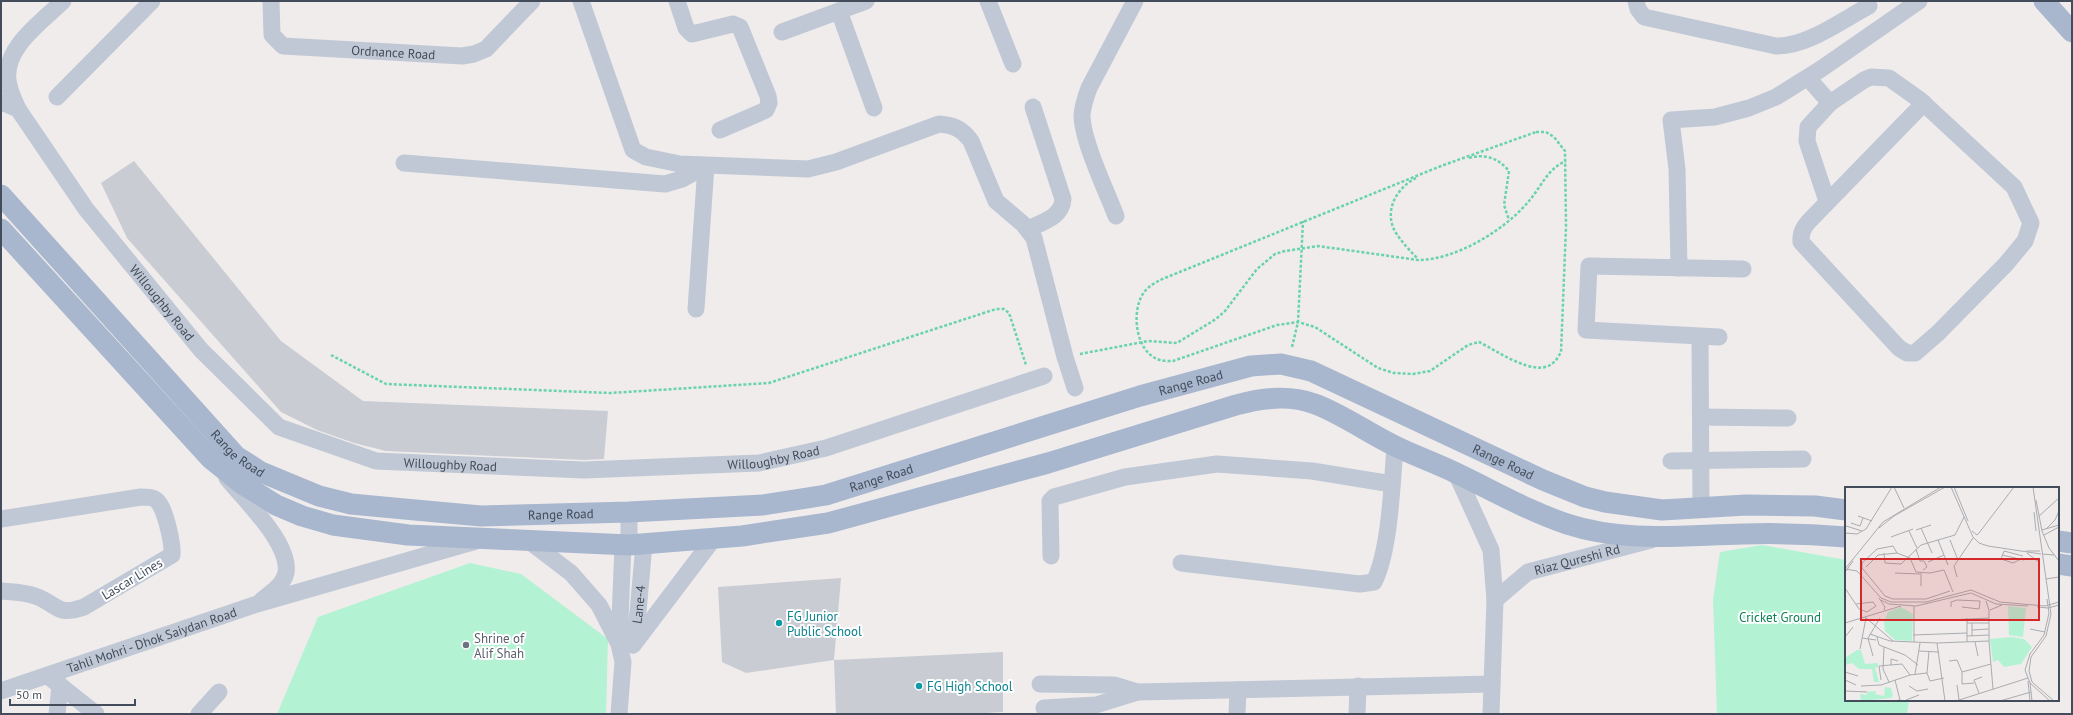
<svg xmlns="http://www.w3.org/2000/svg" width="2073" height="715" font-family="'PT Sans',sans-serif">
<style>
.green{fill:#b4f2d4}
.building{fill:#caccd4}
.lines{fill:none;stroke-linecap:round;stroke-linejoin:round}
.path{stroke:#69d3ad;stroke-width:2.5;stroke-dasharray:3 2;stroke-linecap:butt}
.minor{stroke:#c0c8d5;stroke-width:17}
.major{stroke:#a8b6ce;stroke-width:21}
.culture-dot{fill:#0f9aa8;stroke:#fff;stroke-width:1.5}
.worship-dot{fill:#6b7280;stroke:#fff;stroke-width:1.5}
.labels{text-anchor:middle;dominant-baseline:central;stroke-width:4;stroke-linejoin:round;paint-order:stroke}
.street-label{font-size:13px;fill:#424c5a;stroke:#fff}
.culture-label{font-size:13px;fill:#0d838f;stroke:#fff;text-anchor:start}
.park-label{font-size:13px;fill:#0e8157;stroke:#fff}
.worship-label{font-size:13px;fill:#5b616d;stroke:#fff;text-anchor:start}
.inset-road{fill:none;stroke:#aaacb1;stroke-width:1}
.view{fill:#d62828;fill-opacity:0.15;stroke:#d62828;stroke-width:2}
.inset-edge{fill:none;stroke:#424c5a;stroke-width:2}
</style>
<rect width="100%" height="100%" fill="#efeceb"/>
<path class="green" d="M1762 545 1846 560V700H1909L1907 714H1717L1713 600 1720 552Z
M470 563 521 574 608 639 606 714H277L318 617Z"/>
<path class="building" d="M134 161 281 341 363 401 608 411 604 459 584 460 386 451 354 443 317 430 281 412 127 238 101 183Z
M841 578 834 660 746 673 722 662 718 587Z
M1003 652V712L968 714H836L834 660Z"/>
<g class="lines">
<path class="path" d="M1536 132H1546L1554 137 1565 151 1566 227 1561 352C1559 355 1557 360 1554 362 1537 380 1496 350 1479 342L1468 345 1430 371 1413 374 1394 373 1378 368 1315 327 1298 322 1277 325 1173 361C1169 361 1164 361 1160 360 1135 353 1130 309 1145 291 1149 286 1155 283 1160 280L1441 166Z
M1469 158C1486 153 1499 159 1509 171L1504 205 1509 220
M1416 178C1396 188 1383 212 1396 233 1402 242 1410 251 1418 259
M1292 347 1298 322 1303 221
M1080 354 1148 341 1177 343 1216 319 1225 311 1257 269 1275 254 1285 251 1318 246 1418 260C1456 260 1505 230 1529 201 1541 187 1548 168 1566 161
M331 355 386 384 610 393 769 383 996 309H1004L1009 313 1026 365"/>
<g class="minor">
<path id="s1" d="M271 1 272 35 283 46 462 56 474 54 486 49 532 1"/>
<path d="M581 1 633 150 646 157 680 164 808 169 836 162 939 124C954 125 962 129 971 141L996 201 1023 224 1034 238 1065 357 1075 388"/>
<path d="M677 1 686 28 692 34 733 24 740 27 768 96 769 103 766 110 720 130"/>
<path d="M988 1 1013 64"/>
<path d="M1636 1 1638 9 1644 17 1776 46C1807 47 1842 20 1869 6"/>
<path d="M839 11 874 108"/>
<path d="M782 32 866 1"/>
<path d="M1808 78 1830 103"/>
<path d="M57 97 152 1"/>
<path id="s2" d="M1 102 18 109 86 209 201 350 279 427 376 461 584 470 759 463 826 448 1044 376"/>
<path d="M18 109C14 100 9 90 8 80 4 47 42 22 63 1"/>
<path d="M404 163 665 184 682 179 706 166"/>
<path d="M1827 201 1807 141 1808 127 1830 103 1864 80 1871 77 1889 78 1920 100 2014 187 2031 223 2025 241 2006 264 1938 333 1915 353H1907L1899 348 1801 242C1800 230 1806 224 1815 215L1924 103"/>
<path d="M1116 216C1106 190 1082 140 1082 115 1083 105 1086 96 1089 88L1135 1"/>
<path d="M1028 229C1043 222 1062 217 1063 199L1033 107"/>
<path d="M1679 268 1677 169 1671 120 1715 117 1749 108 1776 97 1821 69 1919 1"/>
<path d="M696 309 706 166"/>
<path d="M1700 337 1701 508"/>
<path d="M1719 337 1586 330 1589 266 1743 269"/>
<path d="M1701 417 1788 418"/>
<path d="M1671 461 1803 459"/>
<path d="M1456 473 1491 550 1495 600 1491 714"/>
<path d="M227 478C244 500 291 543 286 573 283 585 271 593 262 600"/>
<path d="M1 519 141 497C146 497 153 497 156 500 165 505 173 545 172 555L84 607C56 617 58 604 35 596 24 592 13 592 1 591"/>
<path d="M529 541 571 573 599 605 618 642"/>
<path d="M629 545V512"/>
<path d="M1051 556 1050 501 1054 497 1125 477 1217 464 1312 471 1392 484"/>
<path d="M1181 563 1360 584 1374 582C1390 550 1392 484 1395 447"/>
<path id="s3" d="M1495 600 1528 572 1651 540"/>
<path d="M633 645 714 538"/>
<path id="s4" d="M633 645 638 612 644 544"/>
<path d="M48 676 96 714"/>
<path d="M1040 684 1114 685 1137 692"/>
<path id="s5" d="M1 691 257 604 476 541"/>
<path d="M1044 708 1096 705 1138 692 1492 684"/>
<path d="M57 714 60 685"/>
<path d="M199 714 219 692"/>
<path d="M619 714 623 662 619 644 623 545"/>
<path d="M1237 714 1238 690"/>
<path d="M1357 714 1358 686"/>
</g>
<g class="major">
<path d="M2044 1 2072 32"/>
<path id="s6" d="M1 195 236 456 261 472 319 496 351 504 415 510 481 516 629 512 763 505 826 495 1140 396 1251 366 1281 364 1311 371 1543 480 1585 497 1605 502 1662 510 1746 505 1815 506 1846 510"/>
<path d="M1 229 210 458 241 483 276 505 302 516 333 525 408 535 629 545 742 536 828 523 1048 463 1236 405C1261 398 1289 394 1315 404 1342 414 1368 433 1395 446 1415 456 1436 463 1456 473 1494 491 1528 511 1567 524 1625 543 1684 535 1743 534 1777 533 1812 534 1846 537"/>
<path d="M2058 541 2072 543"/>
<path d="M2058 564 2072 566"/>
</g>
</g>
<g class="culture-dot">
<circle cx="779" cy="623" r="4"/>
<circle cx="919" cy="686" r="4"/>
</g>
<circle class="worship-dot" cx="466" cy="645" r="4"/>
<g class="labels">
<g class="street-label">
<text stroke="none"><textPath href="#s1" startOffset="160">Ordnance Road</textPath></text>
<text stroke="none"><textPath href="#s2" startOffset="260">Willoughby Road</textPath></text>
<text stroke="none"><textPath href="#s6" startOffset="1335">Range Road</textPath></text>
<text stroke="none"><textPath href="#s6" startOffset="351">Range Road</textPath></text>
<text stroke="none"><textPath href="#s2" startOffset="932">Willoughby Road</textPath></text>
<text stroke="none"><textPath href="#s6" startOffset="1671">Range Road</textPath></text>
<text stroke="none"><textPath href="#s2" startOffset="608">Willoughby Road</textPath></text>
<text stroke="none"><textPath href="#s6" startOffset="1011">Range Road</textPath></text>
<text stroke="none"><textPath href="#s6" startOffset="687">Range Road</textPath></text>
<text stroke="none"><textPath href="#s3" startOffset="94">Riaz Qureshi Rd</textPath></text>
<text transform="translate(132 579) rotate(-31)">Lascar Lines</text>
<text stroke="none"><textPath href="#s4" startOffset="41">Lane-4</textPath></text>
<text stroke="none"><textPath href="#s5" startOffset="159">Tahli Mohri - Dhok Saiydan Road</textPath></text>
</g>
<g class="culture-label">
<text x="787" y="616">FG Junior<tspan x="787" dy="15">Public School</tspan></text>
<text x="927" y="686">FG High School</text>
</g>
<g class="park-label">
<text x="1780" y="617">Cricket Ground</text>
</g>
<g class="worship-label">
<text x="474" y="638">Shrine of<tspan x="474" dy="15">Alif Shah</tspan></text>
</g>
</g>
<g transform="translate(1845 487)">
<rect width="214" height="214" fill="#efeceb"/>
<path d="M163 119 181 121 178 150 164 148ZM56 120 68 127 67 154 50 153 40 144 39 135 43 125ZM167 150 179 152 187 160 176 177 159 180 153 173 148 175 145 152ZM12 163H16L20 177 33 176V180L30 181 34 195H29L27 182H14L7 176 0 178V171ZM40 200 46 201 48 209 46 211 16 214 15 207 22 208V205L31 204 30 207 39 209Z" fill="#b4f2d4"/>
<path class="inset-road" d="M49 0 59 21M106 0 128 50 134 56 143 59 196 67M109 0 123 34M188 0 206 127 201 149 186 170 184 184 187 195 209 214M191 13 197 44 204 61 214 74M189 25 191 44M13 29 27 34M194 29 214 11M6 36 15 39 18 31M1 39 17 44M34 41 49 29 100 0M76 41 87 66M201 42 210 33 214 24M71 43 86 38M197 43 214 38M64 44 72 61M127 44 132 48 134 46 169 0M0 46 12 47 21 42 47 0M199 48 214 40M46 50 68 42M93 53 103 78M105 53 113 73M71 62 75 74H79L82 80 78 83M181 64H195M39 66 40 76 56 77 76 58 110 48 119 30M182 66 195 76M197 67 209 68M157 68 179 73M176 72 168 76 156 72 159 64 178 69M83 75 99 68M21 80 33 68 52 66 65 71 71 85 85 86 99 83 108 105M17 81 40 109 48 112H81L105 104M17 81V76L32 62 48 59 52 66M0 82 38 35 96 0M0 82 12 84 36 111 46 115H81L126 103 155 115 200 119 214 115M1 84 8 74M50 86 75 87M112 90 109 79 128 51M201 92 214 90M76 99V86M0 101 14 122 22 125 31 119 28 115 11 117M34 111 40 120 39 123M202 112 204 126 199 148 185 167 180 183 185 196 205 214M36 113 44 117 71 119 126 106 151 117 183 119M69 119V155L92 156 100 214M106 120V115L112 113 135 114M117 120 134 122 135 114M192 120 203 121 214 118M145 123 157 118M20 130 48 154M105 133 144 131M0 136 56 119M122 136H144M127 136V149M185 142 200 145M127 143 144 142M25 147 45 154 69 155M68 148 122 146M122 149 144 148M0 150 8 140M32 150 34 158 60 168 73 178M17 151 31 153M144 154 148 202M122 155V131M130 155 133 169M92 156 144 154V123L141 114M39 160 38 182 44 195M15 162 21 131M74 164 94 165M84 164 82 186 85 194 99 191M28 169 23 151 35 131M104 174 112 173 117 185M46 178V172L53 174M0 185 13 189M70 187 75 156M0 193 11 198M36 193 34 179 57 177 65 188M183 194 185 214M129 196 117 197V185L146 177M185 196 187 214M112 198 114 213M16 199 36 198 65 188 82 186M64 199 72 204 83 202M0 204 22 205M134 206 129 193 137 190M61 213 74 208M48 214 55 213 50 193M111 214 183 191M155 214 186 205"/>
<path class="view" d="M16 72H194V133H16Z"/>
<rect width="214" height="214" class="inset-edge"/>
</g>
<rect width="2073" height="715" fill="none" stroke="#424c5a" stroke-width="4"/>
<path d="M10 699v6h125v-6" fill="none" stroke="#424c5a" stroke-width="2"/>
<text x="16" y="699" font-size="12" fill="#424c5a" stroke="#ffffff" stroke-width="3" paint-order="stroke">50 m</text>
</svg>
